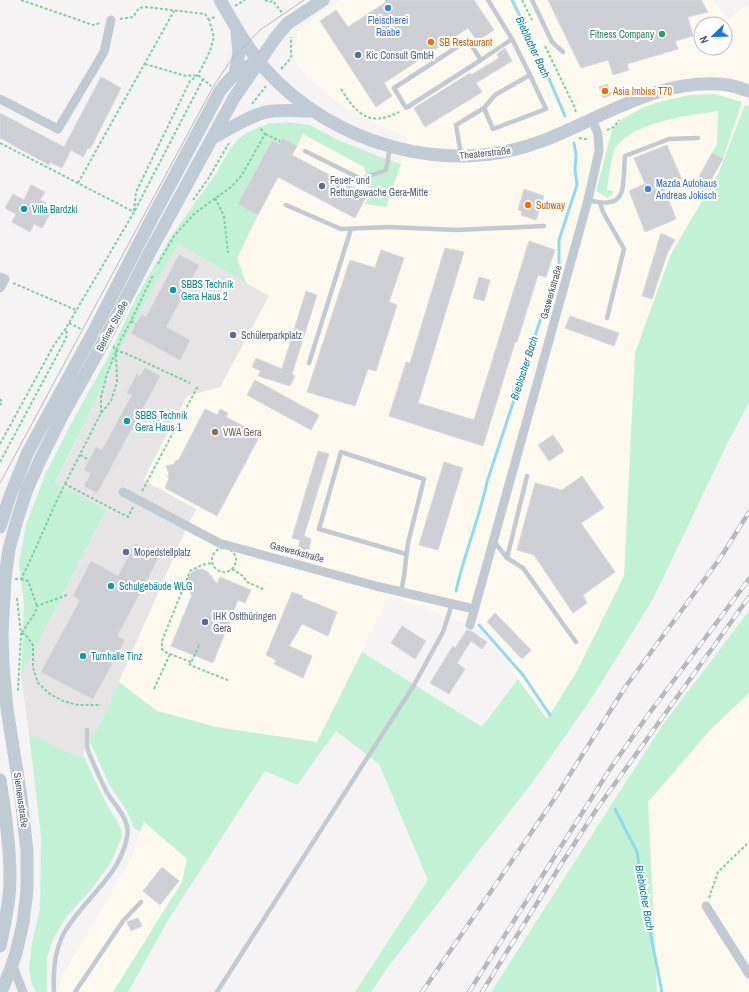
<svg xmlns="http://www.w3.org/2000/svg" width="749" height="992" font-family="'Archivo Narrow',sans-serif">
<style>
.commercial{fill:#fdf9ef;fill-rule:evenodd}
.education{fill:#e6e4e5}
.green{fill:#c3f1d5}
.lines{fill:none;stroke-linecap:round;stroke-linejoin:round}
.stream{stroke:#90daee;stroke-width:3}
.building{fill:#cdcfd5;stroke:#d7d9de}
.path{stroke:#7ad0a6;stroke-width:2;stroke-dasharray:3 2;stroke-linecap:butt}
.service{stroke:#c1cad2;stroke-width:4.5}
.minor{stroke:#c1cad2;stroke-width:9}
.secondary{stroke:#c1cbd6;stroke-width:13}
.tram{stroke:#b5b8bd;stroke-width:1}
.rail-casing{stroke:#b5b8bd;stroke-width:4.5}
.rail{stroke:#fff;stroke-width:3;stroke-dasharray:9;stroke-linecap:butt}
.shop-dot{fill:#3f7fe0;stroke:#fff;stroke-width:1.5}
.leisure-dot{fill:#2e9e5b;stroke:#fff;stroke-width:1.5}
.food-dot{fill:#e8710a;stroke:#fff;stroke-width:1.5}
.service-dot{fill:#5c6f8a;stroke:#fff;stroke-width:1.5}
.culture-dot{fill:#0f9aa8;stroke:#fff;stroke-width:1.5}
.education-dot{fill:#8d6e63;stroke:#fff;stroke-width:1.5}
.labels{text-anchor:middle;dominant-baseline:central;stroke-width:4;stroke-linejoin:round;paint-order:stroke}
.shop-label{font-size:10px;fill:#366cbe;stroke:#fff}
.leisure-label{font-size:10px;fill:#27864d;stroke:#fff;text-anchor:end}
.food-label{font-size:10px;fill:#c56008;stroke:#fff;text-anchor:start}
.service-label{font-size:10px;fill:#4e5e75;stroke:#fff;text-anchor:start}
.street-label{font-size:10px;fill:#4a5661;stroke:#fff}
.culture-label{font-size:10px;fill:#0d838f;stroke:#fff;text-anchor:start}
.education-label{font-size:10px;fill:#785e54;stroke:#fff;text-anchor:start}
.water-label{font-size:11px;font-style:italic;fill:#0c7c9b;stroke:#fff}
</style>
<rect width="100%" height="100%" fill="#f5f3f3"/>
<path class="commercial" d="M340 0H714L728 20 745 5 749 11V93L719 172 671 254 635 353 624 576 576 673 547 719 503 658 477 627 390 596 317 742 216 727 157 710 119 682 196 509 143 481 187 396 220 387 269 296 246 283 237 258 258 215 238 204 272 141 279 144 282 138 303 134 364 167 370 194 366 204 386 207 401 164 408 137 373 123 342 106 308 78 295 60V45L299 30 311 20ZM701 24H725V48H701Z
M749 693V992H657L648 802 711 729Z
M143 821 187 858 182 882 113 992H59L60 980 132 857Z"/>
<path class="education" d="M178 244 269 296 220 387 187 396 143 480 196 509 187 526 103 718 81 758 29 734 21 676 106 510 55 484 127 336Z"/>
<path class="green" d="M715 94 742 102 723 159 712 153 717 144 718 111C687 116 635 121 615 148 612 153 608 182 607 190L614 191 612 194 608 198 596 191 612 130 622 119 644 107 663 101 689 95Z
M745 105 749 106V402L725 448 653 599 591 699 532 783 388 967 371 992H355L428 880 379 764 336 731 297 785 265 771 168 920 128 992H113L182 882 187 859 144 822 140 832 134 828 127 811 110 786 90 742 103 718 119 682 157 711 216 727 317 742 362 652 482 727 518 679 547 719 576 673 624 576 635 353 671 254 719 172Z
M288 122 310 125 338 140 378 156 401 164 386 207 365 204 370 194 364 167 303 134 297 146 282 138 279 144 272 141 239 204 258 215 237 258 246 283 178 244 127 336 55 483 106 510 21 676 24 605 19 562 26 525 45 475 71 424 108 357 135 300 170 238 217 172 230 149 239 138 250 131 268 124Z
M749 611V693L711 729 648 802 657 992H491L664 723Z
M29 734 81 758 83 755 108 807 117 821 121 829 122 837 110 864 90 891 66 917 53 939 47 958V989L46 992H36L32 985 29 969 32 942 40 909 41 836Z"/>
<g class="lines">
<path class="stream" d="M512 0 535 46 565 116
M456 591C464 554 479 520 487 482L559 263V240L577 185 575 169 576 155 574 143
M479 625 523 675 550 715
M615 809 637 852 650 931 662 992"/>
</g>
<path class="building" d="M389 0H474L494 30 477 41 468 28 384 83 392 96 376 107 320 21 336 10 348 27Z
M548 0H701L708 12 688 17 693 36 675 41 678 49 627 64 629 70 613 75 608 60 581 68Z
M505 48 512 61 476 83 482 92 425 127 414 108 470 73 471 75 499 58 497 54Z
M101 77 121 88 90 149 88 148 83 157 71 150 62 168 50 162 49 165 0 138V113L64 147Z
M607 84 611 95 603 98 599 87Z
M282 138 297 146 292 155 367 195 355 218 278 177 258 215 238 204 272 141 279 144Z
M667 145 682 180 664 188 676 219 645 232 629 191 645 184 634 158Z
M712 153 723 159 704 192 694 186Z
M31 185 45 192 40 200 46 203 42 210 50 214 42 228 34 224 30 232 12 222 16 214 5 208 13 194 24 200Z
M524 189 544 196 536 220 521 215 522 211 518 210Z
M661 233 675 240 667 254 652 299 642 296Z
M529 241 555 250 546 277 538 275 517 342H515L483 446 389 416 406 362 410 363 445 248 464 252 418 403 474 420Z
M381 250 404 258 389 302 397 305 376 371 368 369 355 406 307 392 350 260 375 268Z
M179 255 199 265 166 327 190 340 180 360 131 333 141 315 146 317Z
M479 277 490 280 484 301 473 298Z
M306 291 317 295 292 374 295 376 290 386 258 376 261 371 252 367 256 358 282 369Z
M570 316 619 333 614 346 565 328Z
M145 368 160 376 97 493 84 486 91 473 84 470 96 447 102 450 132 395 127 393 137 374 140 376Z
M255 380 319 415 311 430 247 395Z
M205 409 217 415 220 409 228 413 226 417 251 430 255 429 258 439 217 516 165 488 169 478 167 477 169 474 166 466 174 464 176 460 178 461Z
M553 435 564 451 549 461 538 445Z
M318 451 329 454 304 536 311 539 307 559 296 557 300 540 292 538Z
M444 462 463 468 438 550 419 545Z
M582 476 604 508 581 523 615 572 583 595 587 603 573 613 534 555 517 550 535 483 562 490Z
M135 544 159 557 117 636 125 640 93 699 41 672 80 600 73 596 91 561 118 576Z
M202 569 208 572 217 584 220 577 251 590 245 603 238 600 213 663 171 646 192 595 190 594 191 592 188 587 187 579 191 573 196 570Z
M292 592 303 596 302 598 337 612 328 636 302 624 289 646 312 656 303 678 274 664 276 660 266 655Z
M495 613 531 650 522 659 487 622Z
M402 626 426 641 415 659 391 643Z
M467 630 471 631 487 642 482 649 471 641 457 663 465 669 449 694 430 683 453 646 455 648Z
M162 867 179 881 160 905 143 891Z
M138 918 142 926 131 931 127 922Z"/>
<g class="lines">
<path class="path" d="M21 0 93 25 100 23
M265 0 269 2 273 1 283 14
M386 0 387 1
M522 0 532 20
M235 6 245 0
M120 19 133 17 139 8 146 7 205 14 209 20
M545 46 575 108 576 114
M145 64 186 76 198 75 211 86
M281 69 291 58V37
M341 89C357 115 370 127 399 112
M252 104 266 86
M607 130 614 127 619 120
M265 134 280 141
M579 138 586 139 589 138
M0 143 134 212
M78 183 174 11
M215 198 224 216 228 253
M193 200 208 179 229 143
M134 211 136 192 190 81 198 75 210 51 214 37 209 20 216 16
M158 264 174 236 195 213 231 187 242 175 265 134 259 127
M13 283 76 310
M131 321 136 324
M69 323 81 329
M113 346 116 351 125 353 190 383
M0 399 2 402 0 405
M101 413V397L107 374 120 341 131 321 153 275
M0 444 54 345 66 328 134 212 203 79
M80 455 89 460
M0 462 62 346 67 335 66 328
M65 484 101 413 111 401 117 382 116 352
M142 491 198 386
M212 560a12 12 0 1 1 24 0a12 12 0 1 1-24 0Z
M232 569 243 576 247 582 265 590
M15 579H21C37 548 49 515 65 484L128 517 133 507
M21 579 28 581 37 606
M67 595 37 606 35 613 21 634H25L33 645V668L38 683 50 694 63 701 78 705H101
M17 598 21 634 18 691
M199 645 190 665 230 681
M191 662 165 652 162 649V641L190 571 202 565 212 563
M154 689 170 654
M709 898 718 872 749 842"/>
<path class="service" d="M488 0 512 39
M532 0 552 42 563 52
M481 60 406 108 394 88 468 40 481 60 512 39 530 75
M305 151 361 179 386 170 390 147
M461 155 456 125 484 108 495 95 530 75 546 109 493 129 484 108
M588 200C629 211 622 187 625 156L669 139 698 138
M600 203 603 212 624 249 607 318
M286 205 341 229 389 227 456 230 544 226
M309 363 351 229
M493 540 507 558 523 568 576 642
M507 558 527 476
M401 592 404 576 408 543 424 479 341 452 319 529 406 554
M54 992C53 972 54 951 64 933 83 899 120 877 127 837 131 819 114 805 106 791 102 782 88 754 87 746 87 741 87 735 87 730
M75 992 123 921 141 902
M217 992 414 685 443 632 452 604"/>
<path class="minor" d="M0 99 58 129 104 52 111 20
M0 277 5 279 0 288
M123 492 219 543 376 586 474 609
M470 625 588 200 599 151 598 134 592 119
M706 906 749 974
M12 964 23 992"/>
<path class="secondary" d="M220 0C234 24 247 48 265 69 332 144 447 178 542 141 603 118 660 76 728 85 735 86 742 89 749 91
M235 74 239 52 237 33
M213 138C229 129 247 117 266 112 281 109 297 111 312 111
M0 527 10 496 28 452 95 329 149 224 220 91C231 76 242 67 259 62
M0 780C5 812 10 845 10 878 10 901 5 924 0 946
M1 992 10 971 16 953 23 923 27 890V851L21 797 7 709 3 666 2 633 5 578 9 549 17 520 27 489 41 458 62 416 104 341 152 248 234 98 276 37 288 23 323 0"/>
<path class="tram" d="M0 483 213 87 231 60 260 30 304 0"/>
<defs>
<path id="rail" d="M422 992 555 798 626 686 721 557 749 512
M469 992 610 769 648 715 749 579
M482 992 560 866 596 810 749 597"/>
</defs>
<use href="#rail" class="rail-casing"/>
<use href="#rail" class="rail"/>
</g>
<g class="shop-dot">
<circle cx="388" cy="8" r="4"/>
<circle cx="648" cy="189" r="4"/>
</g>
<circle class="leisure-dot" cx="662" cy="34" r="4"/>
<g class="food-dot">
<circle cx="431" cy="42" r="4"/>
<circle cx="605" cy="91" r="4"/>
<circle cx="528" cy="205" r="4"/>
</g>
<g class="service-dot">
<circle cx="358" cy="55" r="4"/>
<circle cx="322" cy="186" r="4"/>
<circle cx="233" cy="335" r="4"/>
<circle cx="126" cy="552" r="4"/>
<circle cx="205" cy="622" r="4"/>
</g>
<g class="culture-dot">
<circle cx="24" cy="209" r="4"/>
<circle cx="173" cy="290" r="4"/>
<circle cx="127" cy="421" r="4"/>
<circle cx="111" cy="586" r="4"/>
<circle cx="83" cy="656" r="4"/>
</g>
<circle class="education-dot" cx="215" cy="432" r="4"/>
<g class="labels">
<g class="shop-label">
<text x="388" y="20">Fleischerei<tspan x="388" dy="12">Raabe</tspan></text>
<text x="656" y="183" text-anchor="start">Mazda Autohaus<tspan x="656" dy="12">Andreas Jokisch</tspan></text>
</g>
<g class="leisure-label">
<text x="654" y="34">Fitness Company</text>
</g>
<g class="food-label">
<text x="439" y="42">SB Restaurant</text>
<text x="613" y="91">Asia Imbiss T70</text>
<text x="536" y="205">Subway</text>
</g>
<g class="service-label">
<text x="366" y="55">Kic Consult GmbH</text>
<text x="330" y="180">Feuer- und<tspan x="330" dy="12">Rettungswache Gera-Mitte</tspan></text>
<text x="241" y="335">Schülerparkplatz</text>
<text x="134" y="552">Mopedstellplatz</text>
<text x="213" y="616">IHK Ostthüringen<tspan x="213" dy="12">Gera</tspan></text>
</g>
<g class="street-label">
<text transform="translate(485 153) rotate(-6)">Theaterstraße</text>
<text transform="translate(551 292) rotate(-74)">Gaswerkstraße</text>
<text transform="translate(112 326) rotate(-62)">Berliner Straße</text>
<text transform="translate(297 552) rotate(15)">Gaswerkstraße</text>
<text transform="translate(21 800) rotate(82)">Siemensstraße</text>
</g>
<g class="culture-label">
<text x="32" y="209">Villa Bardzki</text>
<text x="181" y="284">SBBS Technik<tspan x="181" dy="12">Gera Haus 2</tspan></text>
<text x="135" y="415">SBBS Technik<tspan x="135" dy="12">Gera Haus 1</tspan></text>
<text x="119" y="586">Schulgebäude WLG</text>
<text x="91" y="656">Turnhalle Tinz</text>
</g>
<g class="education-label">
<text x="223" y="432">VWA Gera</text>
</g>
<g class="water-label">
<text transform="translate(533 47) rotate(65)">Bieblacher Bach</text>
<text transform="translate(524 368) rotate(-72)">Bieblacher Bach</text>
<text transform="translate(645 898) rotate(80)">Bieblacher Bach</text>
</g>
</g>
<g transform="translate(713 36) rotate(247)"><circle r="19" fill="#ffffff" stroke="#b7bbc0"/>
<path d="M0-3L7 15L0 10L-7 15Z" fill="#1a73e8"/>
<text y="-6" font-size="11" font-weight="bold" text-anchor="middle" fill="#4a5661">N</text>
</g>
</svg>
